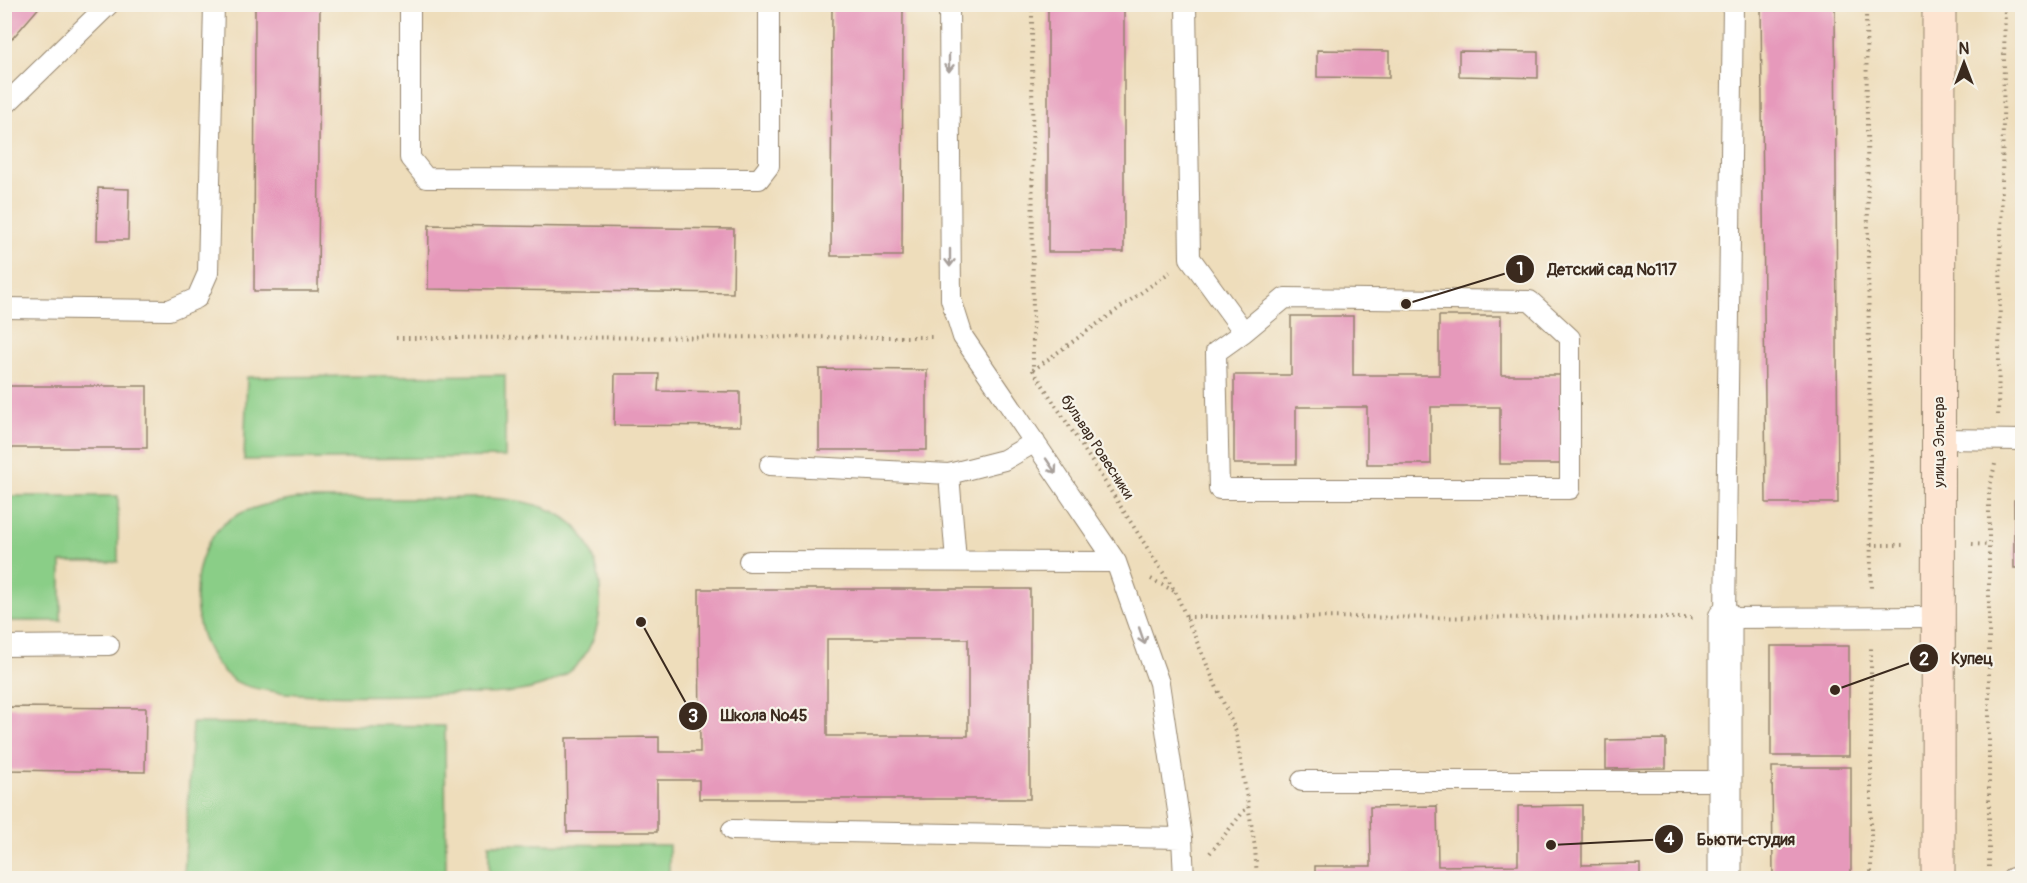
<svg xmlns="http://www.w3.org/2000/svg" width="2027" height="883" font-family="Pangolin,sans-serif">
<style>
.green{fill:#8ace87;stroke:#627c52;stroke-width:1.5}
.building{fill:#e699bb;fill-rule:evenodd}
.lines{fill:none;stroke-linecap:round;stroke-linejoin:round}
.lane-casing{stroke:#94846c;stroke-width:22}
.street-casing{stroke:#94846c;stroke-width:35}
.secondary-casing{stroke:#94846c;stroke-width:35}
.path{stroke:#94846c;stroke-width:4;stroke-dasharray:1.5 4.5;stroke-linecap:butt}
.lane{stroke:#fff;stroke-width:20}
.street{stroke:#fff;stroke-width:33}
.secondary{stroke:#fde4d0;stroke-width:33}
.oneway{stroke:#a79f9a}
.labels{text-anchor:middle;dominant-baseline:central;stroke-width:4.5;stroke-linejoin:round;paint-order:stroke}
.street-label{font-size:15px;fill:#3b2a1e;stroke:#f7f3e8}
.leader{fill:none;stroke:#3b2a1e;stroke-width:2}
.callout-dot{fill:#3b2a1e;stroke:#f7f3e8;stroke-width:2}
.mark-label{font-size:18px;text-anchor:middle;font-weight:bold;fill:#fff}
.callout-label{font-size:16px;text-anchor:middle;font-weight:bold;fill:#3b2a1e;stroke:#f7f3e8;stroke-width:4.5;stroke-linejoin:round;paint-order:stroke}
</style>
<rect width="100%" height="100%" fill="#f7f3e8"/>
<filter id="ink" filterUnits="userSpaceOnUse"><feTurbulence type="fractalNoise" baseFrequency=".0167" numOctaves="2"/><feDisplacementMap in="SourceGraphic" scale="12" xChannelSelector="R" yChannelSelector="G"/><feConvolveMatrix kernelMatrix="1 2 1 2 8 2 1 2 1" color-interpolation-filters="sRGB"/></filter>
<filter id="wash" filterUnits="userSpaceOnUse"><feTurbulence type="fractalNoise" baseFrequency=".008" numOctaves="4" result="noise"/><feDisplacementMap in="SourceGraphic" scale="24" xChannelSelector="R" yChannelSelector="G"/><feGaussianBlur stdDeviation="1.35" result="paint"/><feColorMatrix in="noise" values="0 0 0 0 0 0 0 0 0 0 0 0 0 0 0 0 0 1.4 0 .05"/><feComposite in="paint" operator="in"/></filter>
<g filter="url(#wash)">
<rect width="100%" height="100%" fill="#edb"/>
<path class="green" d="M505 375V457L244 460 247 377Z
M4 496H118V562H61V621H5Z
M296 499C336 499 377 499 417 499 464 499 524 491 565 518 611 549 613 644 566 674 531 697 489 694 449 694 403 694 265 703 232 679 186 646 182 549 232 518 251 506 274 503 296 499Z
M192 723 445 726 446 878H184Z
M489 844 669 845V878H489Z"/>
<g id="blocks">
<path class="building" d="M5 4H42L5 47Z
M255 4H320L318 291H254Z
M832 4H903L902 256H831Z
M1048 4H1124V252H1048Z
M1761 4H1835L1838 503H1766Z
M1317 50 1389 51V78L1317 77Z
M1459 51 1538 52V78L1459 76Z
M98 188 129 189 128 240H97Z
M429 225 734 229 733 293 428 289Z
M1291 316H1353V375H1439V316H1501V375H1563V464H1500V407H1431V464H1367V407H1296V464H1234V375H1291Z
M819 369 927 370V450H819Z
M615 374H659L658 391 740 392V426L614 425Z
M4 386H147V448H4Z
M2014 500H2022V568H2014Z
M699 589H1030V799H699V780H657V832H567L566 738 659 737V752H700ZM827 639H968V736H827Z
M1771 646H1849V756H1771Z
M4 707 146 708 145 772 4 770Z
M1666 739V768L1606 769V740Z
M1772 767H1851V878H1773Z
M1582 805V865L1640 864V878H1315V866H1371L1370 807 1437 806 1438 866 1518 865V806Z"/>
</g>
</g>
<g filter="url(#ink)">
<use href="#blocks" fill-opacity="0" stroke="#94846c" stroke-width="1.5"/>
<g class="lines">
<defs>
<path id="lane" d="M410 4V158L426 178 759 179 769 166V4
M949 4 951 299 963 337 1116 562 1159 683 1182 838 1184 878
M1186 4 1190 258 1244 332 1285 298 1530 301 1570 338V489H1219L1216 352 1244 332
M1733 4 1725 618 1938 617
M4 106 109 4
M4 308 169 310 197 298 208 273 214 4
M1939 439 2022 440
M770 465 949 474 1004 460 1035 442
M949 474 956 561
M749 561 1116 562
M4 646 109 645
M1302 781H1725
M732 830 1182 838
M2013 878H2022"/>
<path id="street" d="M1725 618V878"/>
<path id="secondary" d="M1938 878 1939 4"/>
</defs>
<use href="#lane" class="lane-casing"/>
<use href="#street" class="street-casing"/>
<use href="#secondary" class="secondary-casing"/>
<path class="path" d="M1032 4 1033 370 1175 591 1236 732 1255 847 1257 878
M1866 4 1871 592
M396 338 935 337
M1033 370 1170 272
M1998 415 2005 4
M1972 544 1989 545
M1871 545H1906
M1151 579 1174 591
M1186 617 1692 618
M1210 853 1248 806
M1989 867V491L1995 464
M1871 878V644"/>
<use href="#lane" class="lane"/>
<use href="#street" class="street"/>
<use href="#secondary" class="secondary"/>
</g>
<defs><path id="oneway-shaft" d="M-6 0H5M1.5-3L5.5 0L1.5 3" fill="none" stroke-width="1.6" stroke-linecap="round" stroke-linejoin="round" transform="scale(1.5)"/></defs>
<g class="oneway">
<use href="#oneway-shaft" transform="translate(949 63) rotate(90)"/>
<use href="#oneway-shaft" transform="translate(950 258) rotate(90)"/>
<use href="#oneway-shaft" transform="translate(1051 466) rotate(56)"/>
<use href="#oneway-shaft" transform="translate(1142 636) rotate(71)"/>
</g>
</g>
<g class="labels">
<g class="street-label">
<text transform="translate(1939 442) rotate(-90)">улица Эльгера</text>
<text transform="translate(1097 447) rotate(57)">бульвар Ровесники</text>
</g>
</g>
<path class="leader" d="M1406 304L1520 269M1835 690L1924 658M641 622L693 716M1551 845L1669 839"/>
<g class="callout-dot">
<circle cx="1406" cy="304" r="6"/>
<circle cx="1835" cy="690" r="6"/>
<circle cx="641" cy="622" r="6"/>
<circle cx="1551" cy="845" r="6"/>
<circle cx="1520" cy="269" r="15"/>
<circle cx="1924" cy="658" r="15"/>
<circle cx="693" cy="716" r="15"/>
<circle cx="1669" cy="839" r="15"/>
</g>
<g class="mark-label">
<text x="1520" y="275">1</text>
<text x="1924" y="665">2</text>
<text x="693" y="722">3</text>
<text x="1669" y="845">4</text>
</g>
<g class="callout-label">
<text x="1612" y="275">Детский сад №117</text>
<text x="1972" y="664">Купец</text>
<text x="764" y="721">Школа №45</text>
<text x="1746" y="845">Бьюти-студия</text>
</g>
<rect width="2027" height="883" fill="none" stroke="#f7f3e8" stroke-width="24"/>
<g transform="translate(1964 63)" stroke="#f7f3e8" stroke-width="4.5" paint-order="stroke">
<path d="M0-4.5L10 22L0 15L-10 22Z" fill="#3b2a1e"/>
<text y="-9" font-size="16" font-weight="bold" text-anchor="middle" fill="#3b2a1e">N</text>
</g>
</svg>
